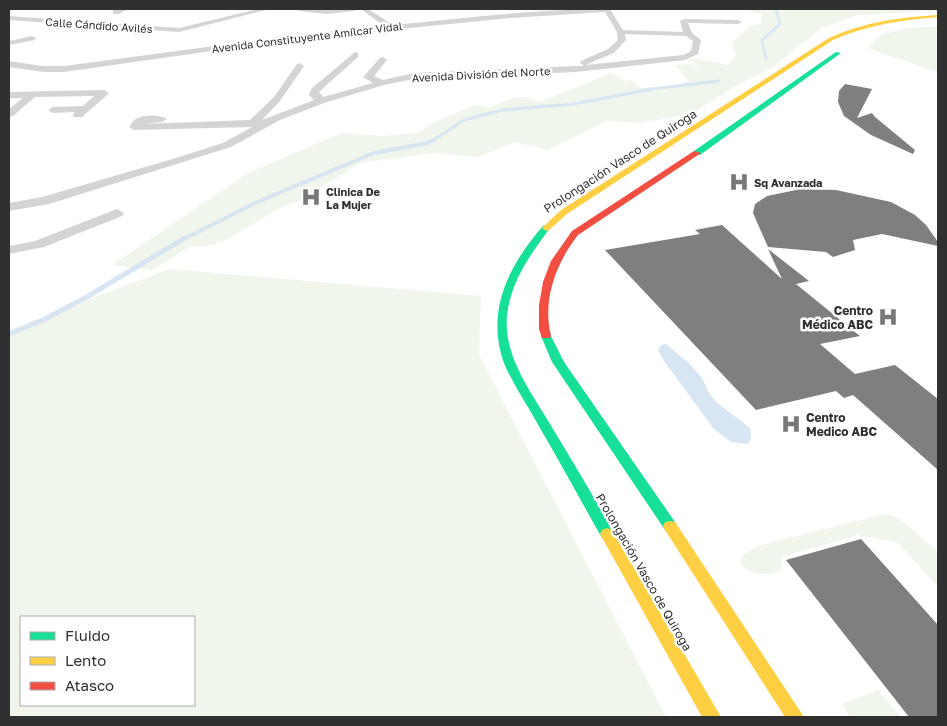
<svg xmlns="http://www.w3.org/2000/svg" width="947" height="726" font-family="'Golos Text',sans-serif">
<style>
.green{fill:#f0f6ec;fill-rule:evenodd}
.water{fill:#d8e6f4}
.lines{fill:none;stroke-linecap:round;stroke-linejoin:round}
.stream-far3{stroke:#d8e6f4;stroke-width:2.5}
.stream-far2{stroke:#d8e6f4;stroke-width:3}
.stream-far1{stroke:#d8e6f4;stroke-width:4}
.stream{stroke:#d8e6f4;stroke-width:5}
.building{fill:#7f7f7f}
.street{fill:#d4d4d4;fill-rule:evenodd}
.fast{fill:#16e098;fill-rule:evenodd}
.slow{fill:#ffcf43;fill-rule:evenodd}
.jam{fill:#f24e42;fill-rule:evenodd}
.labels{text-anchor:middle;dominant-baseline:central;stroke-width:5;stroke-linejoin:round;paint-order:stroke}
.far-street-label{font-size:11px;fill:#303030;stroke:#fff}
.far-poi-label{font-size:11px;font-weight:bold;fill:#303030;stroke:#fff;text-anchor:start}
.street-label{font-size:12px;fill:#303030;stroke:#fff}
.poi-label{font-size:12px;font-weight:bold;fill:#303030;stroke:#fff;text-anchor:end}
</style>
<rect width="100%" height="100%" fill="#fff"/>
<path class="green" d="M747 9H938V11L858 15 821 28 773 67 743 82 691 114 639 123 606 121 547 150 515 142 478 157 431 153 360 163 302 200 283 206 224 241 205 247 191 246 152 270 112 265 248 173 342 133 385 136 421 132 430 124 475 105 489 108 512 98 527 97 539 102 612 73 625 81 631 80 641 88 673 87 689 81 675 65 687 64 702 66 687 60 693 58 728 65 736 55 732 42 752 25 762 24 761 14 751 12Z
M938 26V72L867 48 880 35 907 28Z
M169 269 481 296 479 355 666 717H9V330ZM194 617V705H21V617Z
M885 514 898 517 938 552V587L897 542 858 535 781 557 782 570C768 577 751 575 740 564L743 554 761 545Z
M878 690 901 717H851L842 704Z"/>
<path class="water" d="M666 344 690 364 702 378 709 393 716 402 750 428 751 438 748 444 731 442 714 429 664 361 658 350 661 345Z"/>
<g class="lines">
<path class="stream-far3" d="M766 59 762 40 780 24 776 9"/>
<path class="stream-far2" d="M432 141 464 120 502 110 574 104 652 89 719 81"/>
<path class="stream-far1" d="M180 241 255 203 374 153 428 143 434 140"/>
<path class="stream" d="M9 334 43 320 85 298 183 239"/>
</g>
<path class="building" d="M845 84 872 89 857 118 872 113 875 117 915 150 913 154 871 135 844 116 838 102 839 91Z
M801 189 836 190 891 202 915 215 926 225 938 242V246L882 234 853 240 855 250 833 257 826 252 768 247 753 213 755 204 767 196Z
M722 225 782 279 768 249 809 281 796 284 860 336 820 344 855 374 895 365 938 399V470L853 395 844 398 836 391 756 410 605 250 700 234 695 230Z
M861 539 938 625V717H909L786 560Z"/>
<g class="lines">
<path class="street" d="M118 9H128L119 14H113V10Z
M258 9H270L179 32 9 20V16L179 28Z
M295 9H358L354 11 327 14 299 11Z
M361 9H368L393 25C465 18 537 9 610 9L623 30 683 32 680 21 684 19 738 20 742 22 738 24 688 23 692 33 701 40 698 54 685 60 576 72 414 79 384 85 324 103 280 120 231 147 49 204 9 211V203L42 197 176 158 223 143 252 127 134 130 129 127C131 124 134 119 138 118 145 114 162 115 167 119L162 122 143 124 250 120 274 97 297 64 300 63 304 66 280 101 262 120 314 100 309 95 311 89 355 52 358 53V57L319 92 323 97 373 83 363 77 380 58 383 57 387 60 374 76 383 80 414 73 576 66H584L580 63 581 61 608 49 618 40 617 32 605 12 511 18 290 40 64 72H43L9 67V61L43 66H64L290 36 384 26ZM625 34 686 36 693 41 691 51 683 55 585 65 614 53 626 40Z
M32 36 36 38 35 40 9 45V41Z
M104 90 109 93 107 95 82 117H74L73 115 75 112 53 113 48 110 53 107 83 106 94 96 35 97 13 116 9 117V109L23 98H9V92Z
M117 209 124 213 122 216 44 247 9 254V246L35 241Z"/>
<path class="fast" d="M836 52 841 53 700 155H694V151Z
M546 225 550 228C530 255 511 281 507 315 503 358 533 394 553 429 574 464 595 498 614 534L612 538 607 540 602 538C581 501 561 464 540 428 529 408 516 389 506 368 484 315 507 267 543 226Z
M546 333 551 336 564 362 675 522 677 526 675 530 670 531 665 530 552 362 541 336Z"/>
<path class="slow" d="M938 15V17C901 20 867 25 833 40L567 214 549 230 546 231 542 228 561 210 829 38C864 22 900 17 938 15Z
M670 521 675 522 804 717H785L665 530 663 526 665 522Z
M607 528 612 530 721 717H702L600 534 602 530Z"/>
<path class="jam" d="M694 151 701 153 578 235C556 263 542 300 551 336L550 338H542L539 329V305L543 282 551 261 572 231Z"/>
</g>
<defs>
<symbol id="hospital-bare" viewBox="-9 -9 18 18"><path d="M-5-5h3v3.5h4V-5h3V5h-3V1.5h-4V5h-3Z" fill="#787878" stroke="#fff" stroke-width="2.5" paint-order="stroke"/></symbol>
</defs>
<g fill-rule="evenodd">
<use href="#hospital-bare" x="725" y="168" width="28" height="28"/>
<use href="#hospital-bare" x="297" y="183" width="28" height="28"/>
<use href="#hospital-bare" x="874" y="303" width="28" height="28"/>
<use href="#hospital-bare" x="777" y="410" width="28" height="28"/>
</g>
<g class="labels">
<g class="far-street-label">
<text transform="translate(99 25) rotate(4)">Calle Cándido Avilés</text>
<text transform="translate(307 37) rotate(-7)">Avenida Constituyente Amílcar Vidal</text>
<text transform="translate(481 74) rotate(-3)">Avenida División del Norte</text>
</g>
<g class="far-poi-label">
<text x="754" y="182">Sq Avanzada</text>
<text x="326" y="191">Clinica De<tspan x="326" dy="13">La Mujer</tspan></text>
</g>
<g class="street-label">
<text transform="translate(620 161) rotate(-33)">Prolongación Vasco de Quiroga</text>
<text transform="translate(644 572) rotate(60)">Prolongación Vasco de Quiroga</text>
</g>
<g class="poi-label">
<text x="873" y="310">Centro<tspan x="873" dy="14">Médico ABC</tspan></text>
<text x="806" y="417" text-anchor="start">Centro<tspan x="806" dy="14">Medico ABC</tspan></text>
</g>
</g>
<rect width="947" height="726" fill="none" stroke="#303030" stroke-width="20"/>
<rect x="20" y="616" width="175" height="90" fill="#ffffff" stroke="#acacac"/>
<rect x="30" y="632" width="25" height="8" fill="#16e098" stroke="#acacac"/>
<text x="65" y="641" font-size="15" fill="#303030">Fluido</text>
<rect x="30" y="657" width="25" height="8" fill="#ffcf43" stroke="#acacac"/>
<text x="65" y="666" font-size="15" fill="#303030">Lento</text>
<rect x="30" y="682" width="25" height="8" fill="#f24e42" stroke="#acacac"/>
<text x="65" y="691" font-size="15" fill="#303030">Atasco</text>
</svg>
